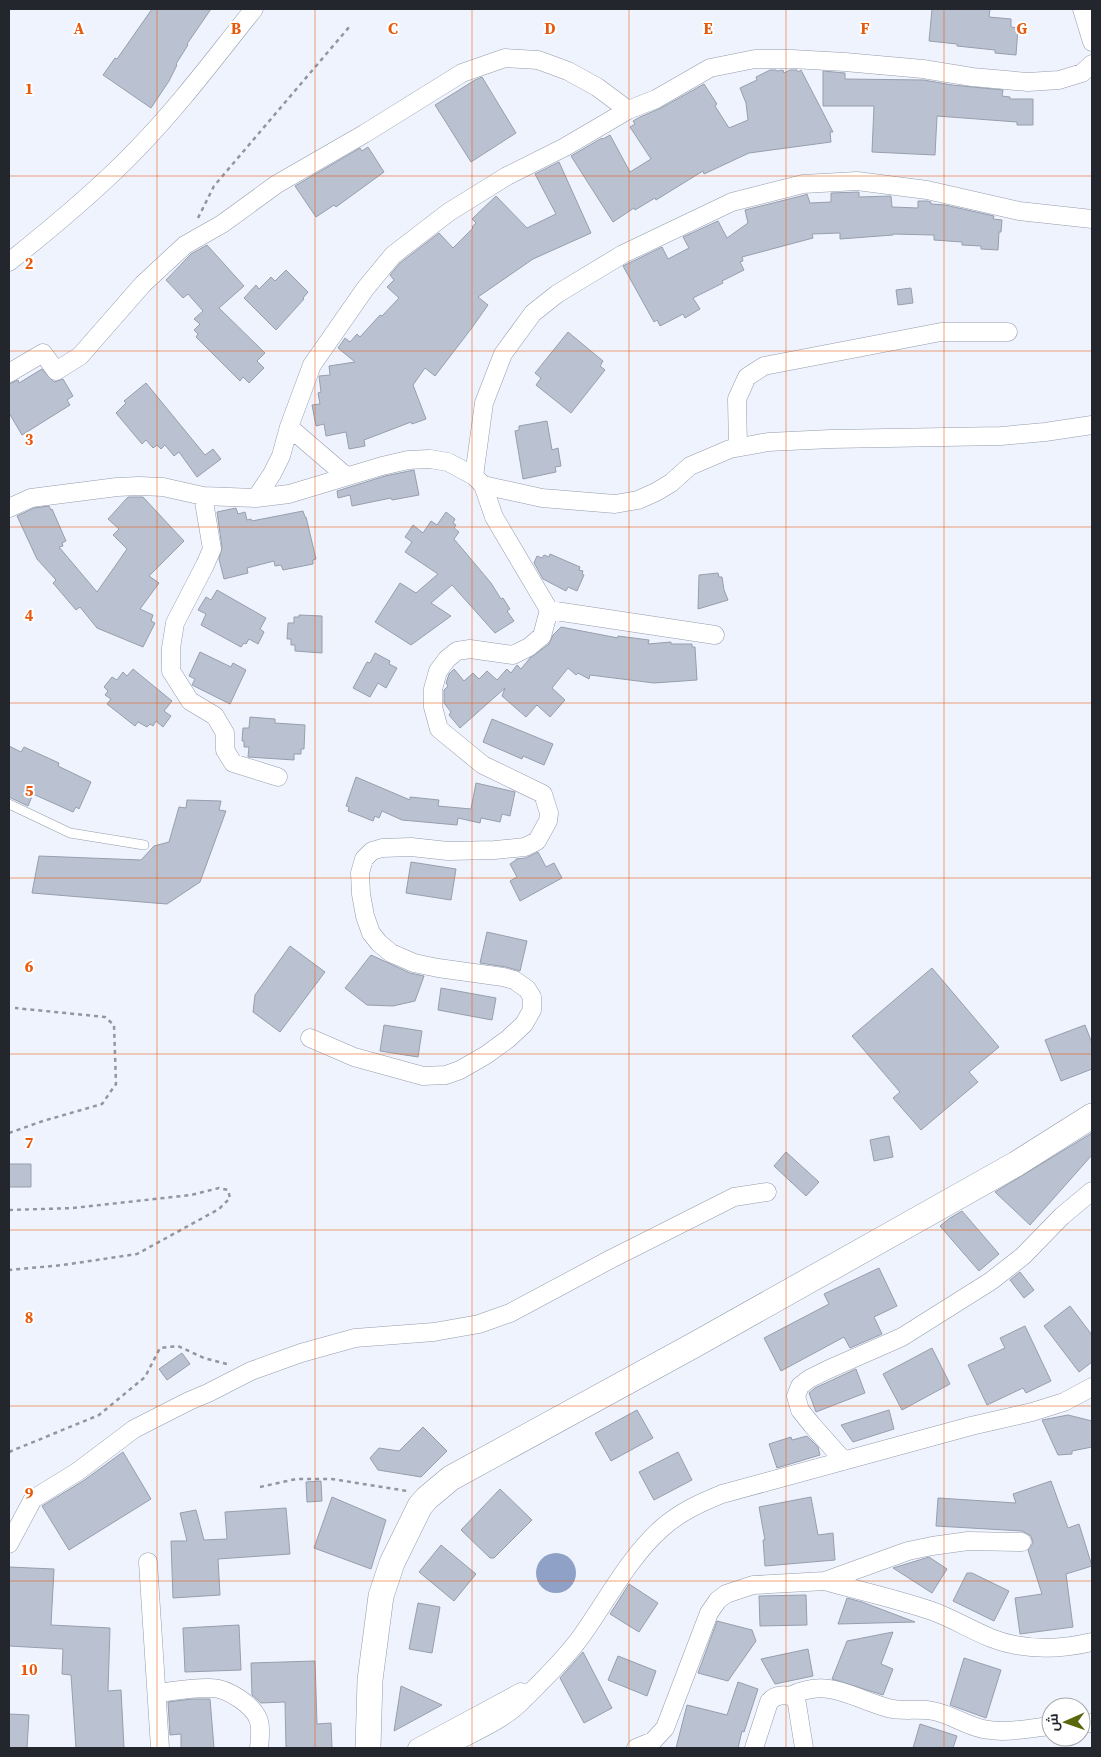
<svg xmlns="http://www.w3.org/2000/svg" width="1101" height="1757" font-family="'Source Serif 4',Cairo,serif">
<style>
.water{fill:#8fa1c6}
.building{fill:#bac2d1;stroke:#979eae}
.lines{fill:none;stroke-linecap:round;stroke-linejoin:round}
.lane-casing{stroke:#949cab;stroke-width:10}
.street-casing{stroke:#949cab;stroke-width:19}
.secondary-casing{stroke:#949cab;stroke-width:26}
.path{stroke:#92969e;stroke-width:2.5;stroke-dasharray:4 4;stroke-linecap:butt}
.lane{stroke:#fff;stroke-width:9}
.street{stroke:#fff;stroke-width:18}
.secondary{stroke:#fff;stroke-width:25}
.grid{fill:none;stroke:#e8590c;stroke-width:1;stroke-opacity:0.55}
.grid-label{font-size:16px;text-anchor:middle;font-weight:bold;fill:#e8590c;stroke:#fff;stroke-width:4;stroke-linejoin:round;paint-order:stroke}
</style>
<rect width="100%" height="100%" fill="#eef3fd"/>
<path class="water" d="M536 1573a20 20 0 1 1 40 0a20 20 0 1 1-40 0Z"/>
<path class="building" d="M152 9H211L187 44 188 45 176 64 177 65 169 81 151 108 103 75 115 58 117 59Z
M932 9H990L989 17 1011 19V27L1018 28 1016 55 995 53V50L957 46V44L929 41Z
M770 70H776L777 71 783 70 784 73 790 70H797L798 72 801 70 833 132H830L831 142 749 153 704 174 703 171 656 200 655 198 635 210 634 208 613 222 571 156 602 138 603 139 610 135 630 172 651 159 630 127 635 124 633 121 640 117 661 108 704 84 717 104 715 106 729 128 748 120 746 103 740 88 757 80 756 77Z
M823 71 845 73V79L924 80 952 85 1003 90 1002 96 1010 97V99H1033V125H1017V122L937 116 935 155 872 152 874 106H823Z
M482 77 516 133 471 162 435 105 475 80Z
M368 147 384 172 336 207 334 205 316 217 295 186 360 148 362 151Z
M559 162 591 233 533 259 478 297 488 305 471 329 435 376 425 368 413 385 426 419 412 424 411 422 364 440 365 446 349 449 346 432 326 436 324 424 316 426 312 405 320 404 318 393 321 392 319 376 330 375 329 366 355 362 338 348 345 338 350 342 357 334 360 337 380 315 382 316 399 298 387 287 394 280 390 275 400 263 439 233 453 248 473 228 472 227 476 223 472 219 496 196 527 228 556 214 535 174Z
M859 192V197L891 196 892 207 918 208V201H927L931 202V204L945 205 994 216 993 219 1002 220 1001 232H999L998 250 981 249V246L962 245V242L934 240V235L893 234V235L840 239V233L812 234 813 238 742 257 743 261 740 262 744 270 722 281 723 283 693 298 700 309 685 318 683 314 660 326 657 320 654 322 623 266 662 247 668 259 689 248 683 237 718 221 727 238 748 223 745 210 805 195 807 194 810 203 831 202V193Z
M207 245 244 286 219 308 265 353 257 361 264 368 249 383 243 377 240 381 196 337 198 334 194 330 200 324 194 319 203 311 188 294 183 298 166 280 191 254Z
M286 270 308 292 303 298 304 299 276 330 244 298 256 285 259 289 271 277 275 281Z
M911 288 913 303 898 305 896 290Z
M568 332 603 361 600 366 605 370 571 413 536 385 541 378 535 373Z
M42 369 54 382 63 379 73 396 67 400 70 405 22 435 9 413V384L18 380 19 383Z
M146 383 205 455 213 449 221 459 197 477 179 452 174 456 165 445 161 449 157 445 153 448 146 440 142 444 116 413 126 403 124 401Z
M547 421 552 450 558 448 561 466 555 467 556 472 523 479 515 431 519 430V426Z
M414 470 419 495 392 500 391 498 352 506 350 495 338 498 337 491 385 476Z
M128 497H143L184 541 149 576 159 583 140 609 153 615 151 621 155 623 143 647 97 628 80 607 76 610 53 583 56 580 37 559 17 516 34 508 49 506 51 510 52 509 66 541 62 543 63 546 59 547 97 592 127 549 113 535 119 529 108 519Z
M236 508 238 514 245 512 247 520 251 519 252 521 303 511 305 517H306L316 559 313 560V564L283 570 281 565 275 566 274 561 247 568 248 573 224 579 219 559 222 547 217 512Z
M446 512 455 519 453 523 456 525 454 528 459 532 454 539 491 583 501 599 503 598 510 609 507 611 514 621 495 633 452 585 431 603 451 616 411 645 375 622 400 583 416 593 438 574 405 552 412 542 405 537 413 525 423 533 431 521 437 525Z
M550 554 580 567 579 570 583 571 582 574 584 575 577 591 568 587 566 591 543 579 534 563 537 556 542 558 544 555 549 557Z
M718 573 719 577H722L724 590 728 600 698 609 699 575Z
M217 590 266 618 260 629 264 632 258 644 249 639 246 644 244 643 241 647 201 625 206 614 198 610 206 597 211 600Z
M299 615 322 616V653L295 651V645H291V639H287L288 623H294V617H299Z
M561 627 618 638V636L649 640 648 644 671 642V644H692V647H695L697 680 654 683 590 675 589 679 578 673 576 675 568 668 552 688 565 700 550 717 537 705 526 717 502 696 505 688 460 728 449 715 451 712 444 703V690L448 686 446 683 449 674 454 669 464 681 473 673 479 679 487 671 497 680 507 669 511 673 517 665 521 669 530 658 549 644 553 635Z
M200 652 231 667 233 663 246 670 230 704 192 685 195 679 189 676Z
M375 653 390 661 389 664 397 668 386 688 378 683 370 697 353 688 367 662 370 663Z
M133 669 172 701 164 711 171 716 163 727 156 721 153 726 150 724 147 727 138 722 135 726 107 704 111 699 105 695 108 691 104 687 112 677 117 680 123 672 127 676Z
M250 717 275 719V723L305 725 304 749H301V754H294V760L248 757 249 747H244V741H242L243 728H249Z
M492 719 553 744 544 765 523 756 522 759 483 742Z
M9 746 21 752 24 747 59 763 58 766 91 782 79 809 76 807 73 812 33 794 28 806 9 797Z
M356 777 410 800V797L439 800 438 806 471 809 476 783 515 792 510 816 502 814 500 822 481 818 480 823 458 818 457 825 402 820 382 811 379 818 375 816 373 821 348 811 349 807 346 806Z
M187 800 221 801 219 810 226 811 200 882 167 904 32 893 39 856 141 860 154 846 169 842 179 807 186 808Z
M538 852 546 867 554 863 562 878 520 901 510 881 517 877 510 864 516 860V859L526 858Z
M411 862 456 869 451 900 406 893Z
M487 932 527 941 520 971 506 967 480 963Z
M290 946 325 972 280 1032 253 1012 255 995Z
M371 955 410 973 424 976 415 1001 393 1006 367 1005 345 988Z
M932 968 999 1047 969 1072 978 1082 921 1130 893 1098 900 1092 852 1036Z
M441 988 496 998 492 1020 438 1010Z
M384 1025 422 1031 418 1057 380 1051Z
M1085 1025 1092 1043V1069L1061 1081 1045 1040Z
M1092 1133V1155L1030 1225 995 1192Z
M889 1136 893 1157 874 1161 870 1140Z
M786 1152 819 1182 806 1196 774 1166Z
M9 1164H31V1187H9Z
M962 1211 999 1254 979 1271 940 1226 950 1218Z
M879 1268 897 1306 874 1317 882 1334 850 1348 844 1337 781 1371 764 1338 829 1304 824 1294Z
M1020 1272 1034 1290 1024 1298 1010 1280Z
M1070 1306 1092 1335V1362L1079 1372 1044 1326Z
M1025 1326 1051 1381 1026 1393 1023 1388 987 1405 968 1365 1005 1348 1000 1338Z
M932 1348 950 1384 902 1410 883 1374Z
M182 1353 190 1364 167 1380 159 1369Z
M856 1369 865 1393 816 1412 809 1393 815 1388Z
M637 1410 653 1438 611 1461 595 1433Z
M889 1410 894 1429 853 1442 841 1425Z
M1068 1415 1092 1421V1447L1072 1451V1454L1058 1455 1042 1420Z
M423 1427 447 1451 421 1477 378 1470 370 1458 379 1448 399 1451Z
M807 1436 818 1447 820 1455 777 1468 769 1444 791 1437 792 1440Z
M123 1452 151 1499 69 1550 42 1506 83 1481Z
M678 1452 692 1480 654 1500 639 1472Z
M321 1481 322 1501 307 1502 306 1482Z
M1051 1481 1068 1528 1079 1524 1092 1566 1066 1574 1073 1627 1020 1634 1015 1598 1042 1594 1028 1550 1033 1543 1031 1536 1022 1531 936 1526 938 1498 1016 1503 1013 1494Z
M500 1489 532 1520 494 1558H490L461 1530Z
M332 1497 386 1520 371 1569 314 1548Z
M811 1497 818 1535 833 1533 835 1560 765 1566 763 1540H765L759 1507Z
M286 1508 290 1554 218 1559 220 1595 173 1598 171 1541H187L180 1513 196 1510 204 1540 227 1539 225 1512Z
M441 1545 476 1574 454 1601 419 1572Z
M929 1557 947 1569 932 1593 893 1568Z
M9 1567 54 1569 51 1625 110 1628 108 1691 121 1690 124 1748H76L71 1675 62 1674 63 1649 9 1646Z
M967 1573H972L1009 1591 994 1621 953 1601Z
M629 1584 658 1603 639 1632 610 1614Z
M806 1595 807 1625 760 1626 759 1596Z
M847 1598 862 1602 915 1622 838 1624Z
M418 1603 440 1607 432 1653 409 1649Z
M717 1621 752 1630 756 1641 728 1681 698 1673Z
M239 1625 241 1670 185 1672 183 1628Z
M893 1632 881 1664 893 1669 883 1695 832 1679 847 1641Z
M808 1649 813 1676 775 1684 761 1659Z
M583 1652 612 1708 584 1723 560 1678Z
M618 1656 656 1671 647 1696 608 1680Z
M964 1658 1001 1670 986 1718 950 1705Z
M315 1661 317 1724 331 1723 332 1748H286L285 1702 261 1703 252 1695 251 1663Z
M738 1682 758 1689 744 1732 742 1731 738 1748H676L687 1705 727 1715Z
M401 1686 442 1705 394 1731Z
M192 1699H210L214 1748H181V1734L170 1735 168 1702Z
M9 1714 29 1715 27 1748H9Z
M920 1724 957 1736 953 1748H913Z"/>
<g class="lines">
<defs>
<path id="lane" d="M9 804 70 833 144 845"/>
<path id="street" d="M1082 9 1092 42
M9 262C53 227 98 190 137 149 180 105 216 56 254 9
M9 373 43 353 56 371 80 356 143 284 185 245 222 224 277 184 364 134 462 73 505 58 538 60 568 71 597 87 628 110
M289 427 346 476
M738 447 737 399 747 377 764 366 941 332H1008
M474 476 484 403 503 354 533 313 557 294 623 254 732 202 803 184 857 181 927 190 1019 211 1092 219
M203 496 212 549 205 565 175 623 171 648V671L190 701 215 716 225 733V750L233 763 278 777
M256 498 272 474 281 456 289 427 312 365 365 289 393 255 449 212 507 176 565 147 628 110 656 99 710 68 755 59H792L845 62 923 69 972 77 1028 82 1059 80 1082 73 1092 64
M9 508 31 498 117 487 139 486 163 487 203 496 256 498 289 494 382 466 408 460 430 459 448 462 474 476 483 485 501 489 542 498 615 504 638 500 656 492 671 483 690 466 730 449 768 442 831 439 1001 436 1045 432 1092 425
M549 610 715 635
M310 1038 354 1057 423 1076 446 1075 460 1070 486 1055 508 1039 524 1024 532 1010V997L527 989 514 980 503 977 438 968 414 963 391 953 379 943 371 933 365 916 361 894 360 873 364 859 372 851 382 848 411 847 448 851 495 850 525 847 537 841 548 821 549 813 543 794 483 765 439 729 433 707V689L438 671 447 659 457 651 470 649 513 655 529 647 542 636 549 610 494 517 483 485
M844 1461 812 1425 800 1410 796 1396 800 1386 809 1379 827 1370 902 1337 991 1281 1023 1256 1062 1216 1092 1191
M9 1544 33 1499 77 1472 134 1429 189 1401 208 1393 251 1371 301 1353 355 1338 434 1332 479 1324 510 1313 611 1259 734 1197 767 1192
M148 1562 160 1748
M825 1581C860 1591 897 1599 932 1611 952 1618 971 1630 991 1638 1024 1651 1058 1650 1092 1642
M157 1693C175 1691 194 1687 211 1688 222 1688 231 1693 240 1699 261 1714 262 1723 259 1748
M790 1696C829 1677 851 1698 888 1708 903 1712 918 1708 933 1711 950 1714 965 1725 983 1729 1005 1734 1029 1728 1051 1726
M1081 1724 1092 1723
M417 1748 521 1692
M446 1748C471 1732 502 1722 523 1700 543 1680 564 1660 580 1638 606 1602 629 1557 662 1528 680 1512 700 1503 722 1494L971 1426 1032 1412 1064 1402 1092 1387
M636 1748 653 1741 665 1728 709 1613 718 1600 726 1594 753 1585 825 1581 908 1551 932 1546 968 1541 1022 1542
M754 1748 769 1702C775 1694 786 1694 795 1698L797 1704 804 1748"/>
<path id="secondary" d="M368 1748 370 1680 381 1596 392 1563 420 1506 427 1498 451 1478 696 1344 1016 1164 1092 1116"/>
</defs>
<use href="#lane" class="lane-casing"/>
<use href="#street" class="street-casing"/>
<use href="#secondary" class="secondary-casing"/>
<path class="path" d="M198 218 214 186 350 26
M9 1133 43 1121 102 1104 116 1084 114 1025 105 1017 15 1008
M9 1210 73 1208 191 1195 219 1188 228 1190 230 1198 219 1209 137 1254 63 1265 9 1270
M9 1452 99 1415 145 1377 160 1348 178 1346 204 1358 227 1364
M260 1487 296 1479H332L407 1491"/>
<use href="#lane" class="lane"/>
<use href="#street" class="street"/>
<use href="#secondary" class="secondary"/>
</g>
<path class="grid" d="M157 9V1748M315 9V1748M472 9V1748M629 9V1748M786 9V1748M944 9V1748M9 176H1092M9 351H1092M9 527H1092M9 703H1092M9 878H1092M9 1054H1092M9 1230H1092M9 1406H1092M9 1581H1092"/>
<g class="grid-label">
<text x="79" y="34">A</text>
<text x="236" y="34">B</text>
<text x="393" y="34">C</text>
<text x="550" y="34">D</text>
<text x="708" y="34">E</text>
<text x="865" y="34">F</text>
<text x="1022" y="34">G</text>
<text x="29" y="94">1</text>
<text x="29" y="269">2</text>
<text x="29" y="445">3</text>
<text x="29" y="621">4</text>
<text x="29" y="796">5</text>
<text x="29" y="972">6</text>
<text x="29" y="1148">7</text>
<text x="29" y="1323">8</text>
<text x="29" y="1499">9</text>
<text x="29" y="1675">10</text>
</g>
<rect width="1101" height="1757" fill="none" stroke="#23262c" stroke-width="20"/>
<g transform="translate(1066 1722) rotate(268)"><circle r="24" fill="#ffffff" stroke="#a7a8ab"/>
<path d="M0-4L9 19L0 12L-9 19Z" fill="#5b670c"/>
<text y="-8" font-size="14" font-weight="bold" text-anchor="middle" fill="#23262c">ش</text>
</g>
</svg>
